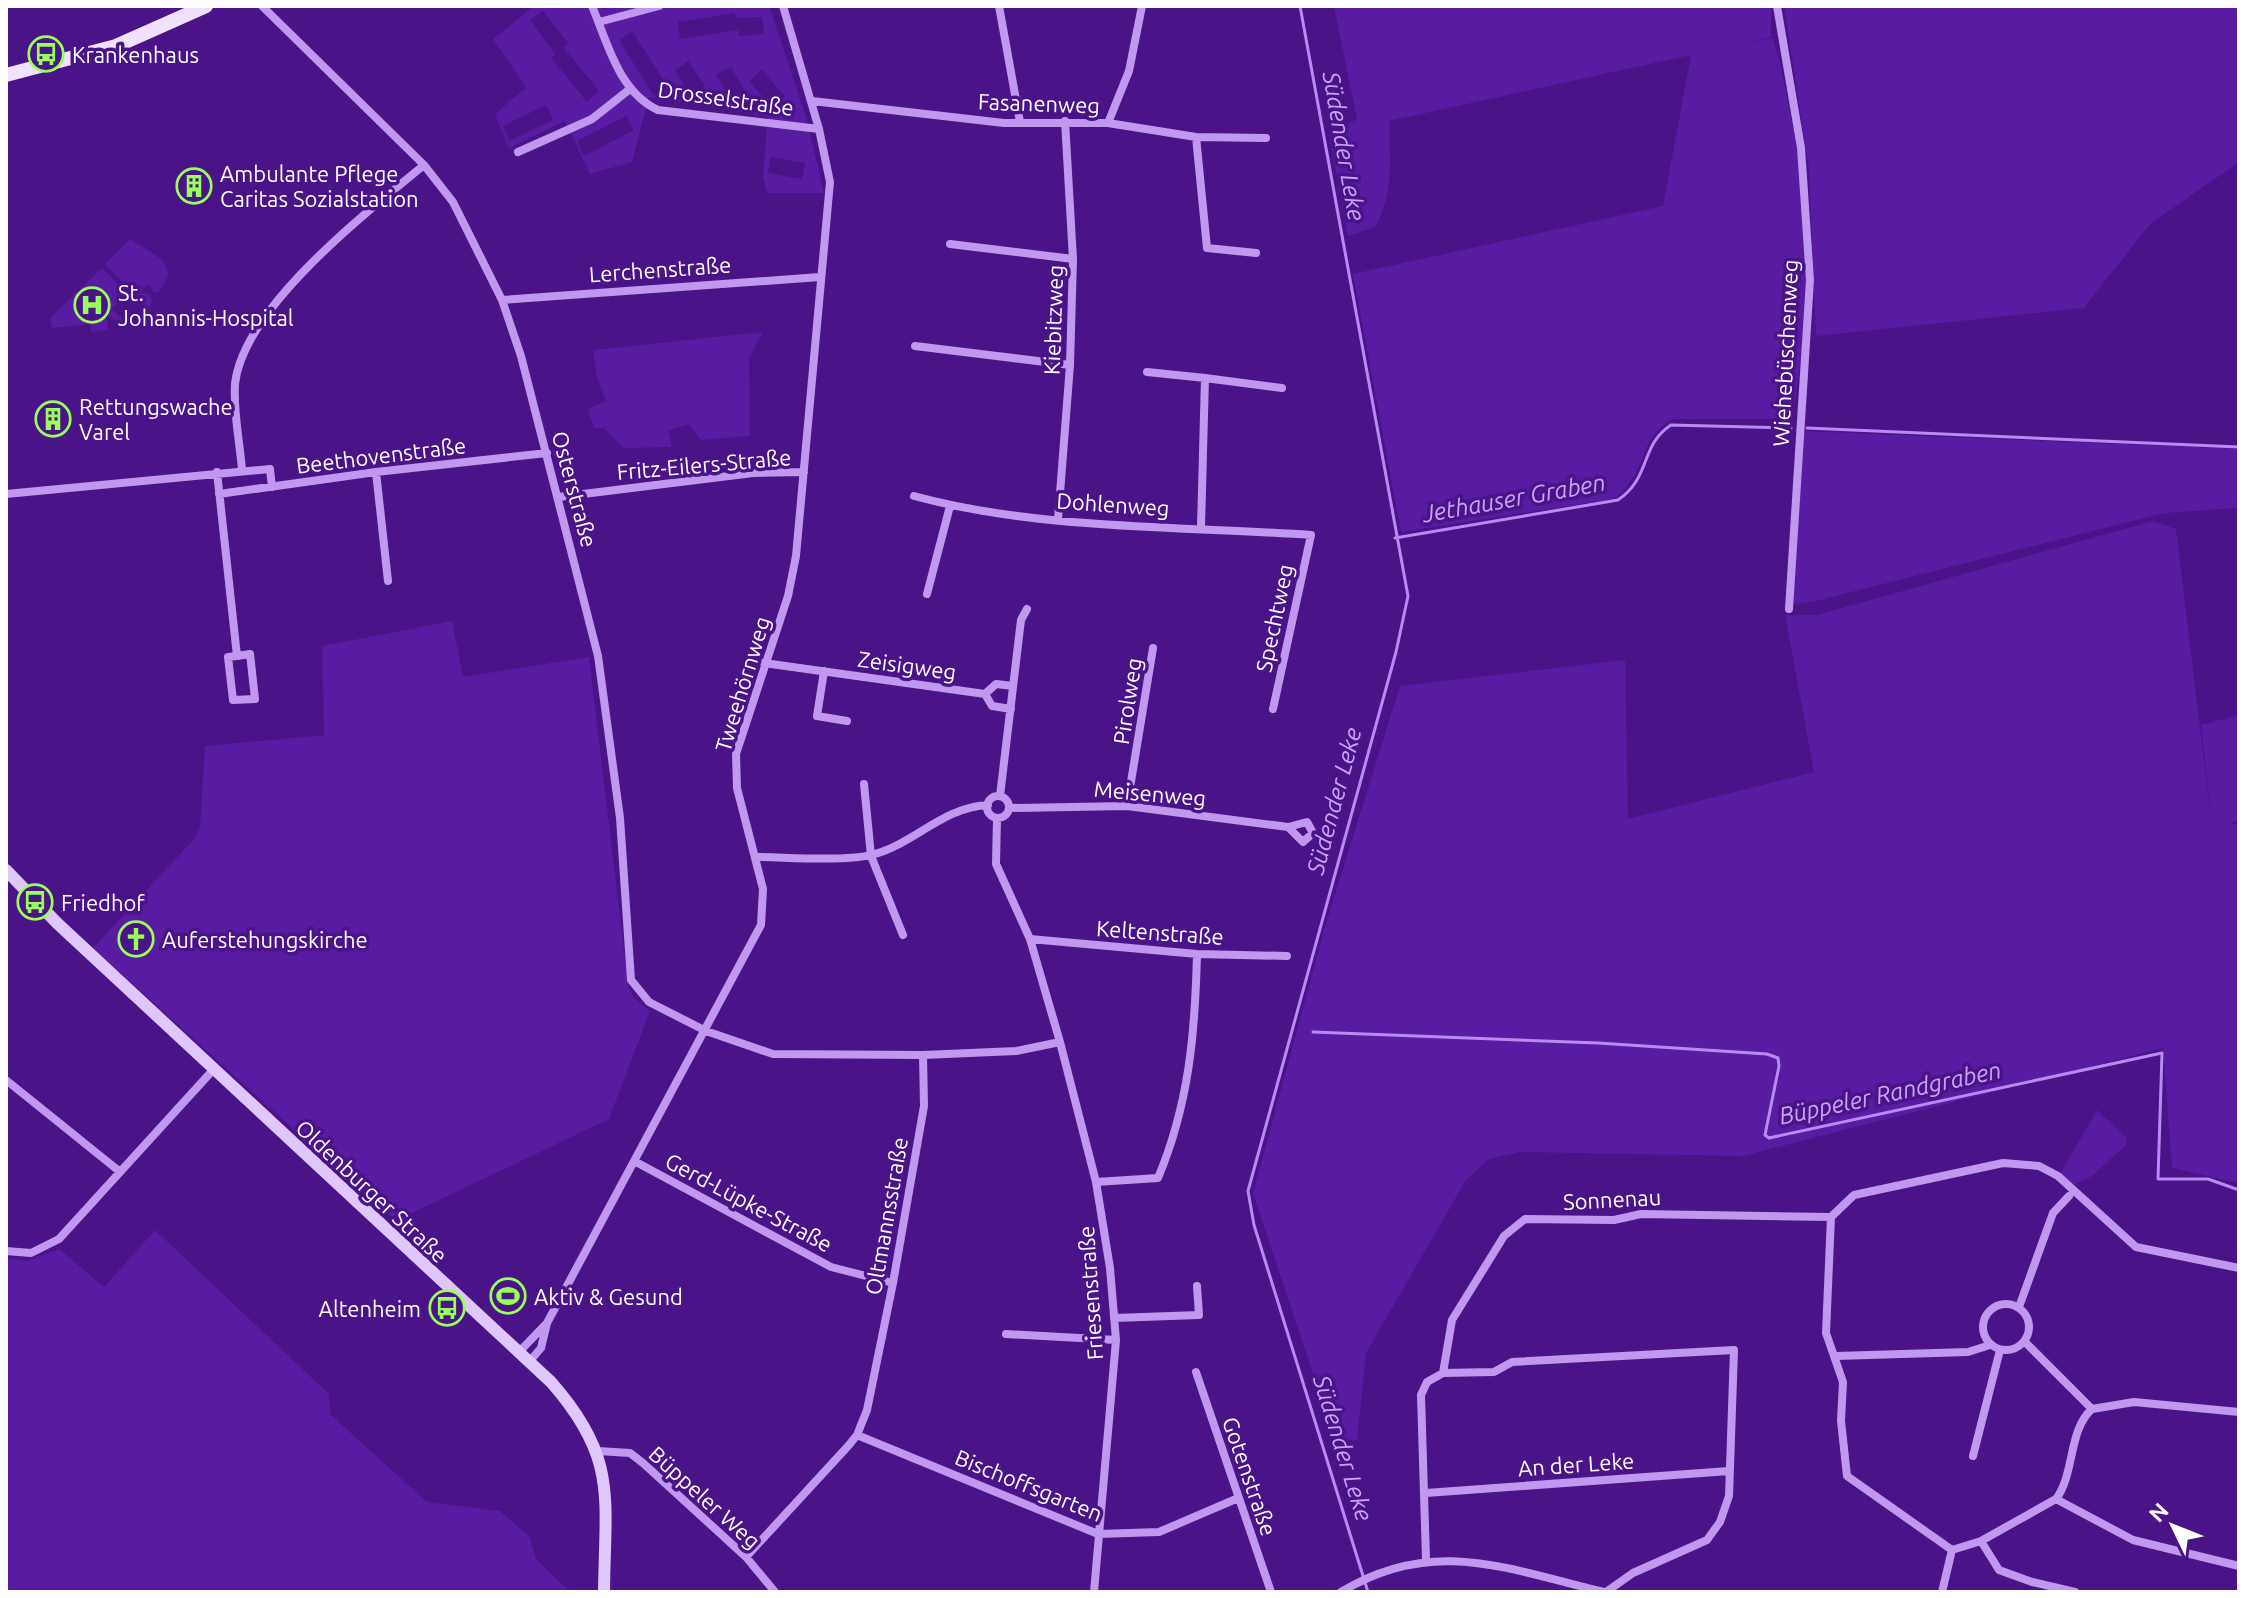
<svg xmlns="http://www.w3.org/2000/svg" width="2245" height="1598" font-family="Ubuntu,sans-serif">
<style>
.green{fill:#591ba2;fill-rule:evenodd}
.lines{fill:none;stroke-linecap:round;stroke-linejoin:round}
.stream{stroke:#b88af3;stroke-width:3}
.street{stroke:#c098f0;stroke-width:8}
.secondary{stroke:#dfc6fb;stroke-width:12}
.primary{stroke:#f1e1ff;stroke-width:14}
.labels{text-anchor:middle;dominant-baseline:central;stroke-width:7;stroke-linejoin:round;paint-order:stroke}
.poi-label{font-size:22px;fill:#fff;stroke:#4a1388;text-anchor:start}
.street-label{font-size:22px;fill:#fff;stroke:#4a1388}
.water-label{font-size:24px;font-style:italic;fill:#c9a4f7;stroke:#4a1388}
</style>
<rect width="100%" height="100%" fill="#4a1388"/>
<path class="green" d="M534 6H601L604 10 609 6H769L806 117 824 193H767L763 177 768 117 649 97 632 162 590 174 565 121 509 148 495 114 526 87 493 39ZM543 11 568 43 563 47 599 91 587 102 551 58 555 54 530 20ZM734 13 736 18 762 17 764 34 739 36 738 30 680 39 678 22ZM632 31 668 87 654 96 619 40ZM688 61 705 86 691 95 675 71ZM731 67 745 91 730 99 716 75ZM762 70 785 96 772 107 749 81ZM546 105 553 120 509 141 503 126ZM626 116 634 130 584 156 577 141ZM770 157 805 163 802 179 768 173Z
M1334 6H1771V37L1752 42 1773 38C1796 120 1812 231 1806 316 1803 350 1797 385 1792 419H1672C1635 442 1650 472 1613 499L1401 532 1353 274 1663 206 1691 55 1389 121C1390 159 1394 194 1375 227L1348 236 1329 135 1357 119Z
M1784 6H2239V162L2150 224 2084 308 1816 336 1809 169Z
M130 239 163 260 169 275 158 293 152 291 150 285 143 287 141 292 150 295 152 302 140 328C116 330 96 304 81 288L102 268 127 293 112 309 129 325 146 307 105 264Z
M78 291 107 319 108 330 91 332 90 324 52 328 50 318Z
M763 332 749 358 750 436 701 440 689 424 668 430 672 447 624 448 604 428H594L588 409 606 401 597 377 593 350Z
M1804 431 2239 449V508L2164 513 1812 602 1792 604Z
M2153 521 2176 529 2212 827 2201 725 2239 715V820L2230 824H2239V1183L2172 1168 2163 1048 1743 1156 1519 1152 1489 1159 1466 1180 1366 1353 1357 1440H1335L1253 1193 1327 920 1400 686 1625 660 1628 819 1814 772 1785 615H1817Z
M452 621 463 677 589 657 628 984 634 998 650 1011 609 1119 395 1221 93 948 195 838 200 828 205 746 324 735 322 646Z
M2097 1110 2127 1138 2126 1145 2092 1176 2073 1185 2060 1174Z
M155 1230 329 1394 330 1414 427 1502 500 1511 530 1537 536 1559 570 1592H6V1258L28 1261 59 1249 104 1287Z"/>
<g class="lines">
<path class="stream" d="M1300 6 1408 596 1396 652 1248 1191 1254 1225 1368 1592
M1807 428 2239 447
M1395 538 1618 500C1651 478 1640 445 1671 425L1791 428
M1313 1032 1598 1043 1767 1054 1778 1058 1779 1066 1765 1135 1769 1138 2162 1053 2158 1179H2208L2239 1190"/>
<path class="street" d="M262 6 424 165 453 202 502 300 521 356 598 656 620 818 631 980 649 1002 706 1031 773 1054 923 1055 1016 1051 1060 1042
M592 6C608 44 619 92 658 110L819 129
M999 6 1020 122
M1777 6 1801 148 1810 280 1789 609
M599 22 659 6
M812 101 1004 123H1108L1196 137 1266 138
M1108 123 1129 71 1142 6
M1196 137 1207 248 1256 253
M518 152 592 119 630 89
M950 244 1073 259
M502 300 820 277
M915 346 1070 365
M1147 372 1205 378 1201 527
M1205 378 1282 388
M242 470C240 443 233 411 235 384 243 308 367 212 424 165
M217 472 237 656 228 657 233 700 255 699 250 654 237 656
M376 472 388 581
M6 494 270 469 272 487
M219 494 376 472 547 453
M914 496C1039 530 1182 526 1311 535L1273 709
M559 497 753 473 804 472
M1058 519 1070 365 1073 259 1065 121
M927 594 950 506
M764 663 985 694
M824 671 817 716 847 721
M985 694 992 706 1011 709
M985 694 996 684 1013 686
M864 784 871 856 903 935
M1000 796 1021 620 1027 609
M987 807a11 11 0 1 1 22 0a11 11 0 1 1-22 0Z
M1127 806 1153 648
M1009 808 1127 806 1288 827 1303 842 1313 833 1307 822 1288 827
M997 818 996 864 1030 939 1060 1042 1096 1182 1110 1268 1116 1340 1094 1592
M756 857C786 857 848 862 875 854 916 842 944 807 988 805
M1030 939 1197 954 1287 956
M6 1080 119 1171
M636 1162 831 1267 893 1283
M1096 1182 1158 1178C1189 1104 1195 1034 1197 954
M6 1251 31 1253 59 1239 213 1070
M2239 1268 2136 1247 2058 1176 2039 1166 2003 1163 1854 1195 1831 1217 1826 1333 1843 1382 1841 1421 1847 1476 1952 1550 1981 1541 2056 1499C2075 1474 2068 1430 2092 1409L2134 1402 2239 1412
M1983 1327a23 23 0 1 1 46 0a23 23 0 1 1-46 0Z
M2019 1307 2053 1213 2069 1196
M1114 1318 1199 1315 1197 1286
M1006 1334 1116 1340
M2025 1342 2092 1409
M519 1352 546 1324
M1836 1356 1968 1352 1990 1345
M529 1362 541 1348 547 1323 761 925 763 889 737 788 736 754 788 596 796 556 830 182 819 129 783 6
M1196 1372 1271 1592
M857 1435 1098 1534 1159 1532 1236 1499
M598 1451 630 1453 643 1463 746 1557 775 1592
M1973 1456 2000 1350
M1426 1493 1729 1471
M2056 1499 2133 1540 2239 1566
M1981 1541 1999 1570 2032 1582 2075 1592
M746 1557 849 1445 857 1435 867 1410 893 1283 924 1106 923 1055
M1426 1559 1421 1395 1427 1382 1443 1373
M1341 1592C1433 1536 1507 1569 1604 1592
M1606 1592 1633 1573 1707 1540 1720 1522 1729 1496 1734 1350 1512 1362 1494 1372 1443 1373 1452 1320 1504 1236 1525 1219 1614 1220 1641 1214 1831 1217
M1942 1592 1952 1550"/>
<path class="secondary" d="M6 870 57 923 551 1382C618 1458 605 1497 604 1592"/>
<path class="primary" d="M6 75 116 46 206 6"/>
</g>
<defs>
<symbol id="bus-ring" viewBox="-11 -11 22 22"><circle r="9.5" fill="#4a1388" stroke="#97ff57" stroke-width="1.5"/><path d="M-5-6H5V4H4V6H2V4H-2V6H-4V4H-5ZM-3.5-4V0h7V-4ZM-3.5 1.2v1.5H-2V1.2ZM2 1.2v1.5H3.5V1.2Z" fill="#97ff57"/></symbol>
<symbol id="building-ring" viewBox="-11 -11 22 22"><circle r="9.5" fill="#4a1388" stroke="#97ff57" stroke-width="1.5"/><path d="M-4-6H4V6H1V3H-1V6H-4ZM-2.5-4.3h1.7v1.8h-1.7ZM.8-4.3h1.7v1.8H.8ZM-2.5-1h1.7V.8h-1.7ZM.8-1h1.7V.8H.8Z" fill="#97ff57"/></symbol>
<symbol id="hospital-ring" viewBox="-11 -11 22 22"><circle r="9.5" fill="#4a1388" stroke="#97ff57" stroke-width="1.5"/><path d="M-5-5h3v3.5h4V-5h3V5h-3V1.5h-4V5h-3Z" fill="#97ff57"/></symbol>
<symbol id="church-ring" viewBox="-11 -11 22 22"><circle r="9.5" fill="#4a1388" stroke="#97ff57" stroke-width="1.5"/><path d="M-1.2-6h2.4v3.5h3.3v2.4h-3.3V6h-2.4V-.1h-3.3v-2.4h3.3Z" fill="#97ff57"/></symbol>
<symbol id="stadium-ring" viewBox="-11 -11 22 22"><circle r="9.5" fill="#4a1388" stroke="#97ff57" stroke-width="1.5"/><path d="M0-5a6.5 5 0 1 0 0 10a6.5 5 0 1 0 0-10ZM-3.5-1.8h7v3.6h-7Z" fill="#97ff57"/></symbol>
</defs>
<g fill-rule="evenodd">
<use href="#bus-ring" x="26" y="34" width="40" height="40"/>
<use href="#building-ring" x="174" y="166" width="40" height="40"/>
<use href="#hospital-ring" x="72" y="285" width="40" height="40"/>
<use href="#building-ring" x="33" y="399" width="40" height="40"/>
<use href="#bus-ring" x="15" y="882" width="40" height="40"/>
<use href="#church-ring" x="116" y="919" width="40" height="40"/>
<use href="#stadium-ring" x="488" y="1276" width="40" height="40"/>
<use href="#bus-ring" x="427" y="1288" width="40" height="40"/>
</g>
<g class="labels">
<g class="poi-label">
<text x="72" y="54">Krankenhaus</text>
<text x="220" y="173">Ambulante Pflege<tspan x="220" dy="25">Caritas Sozialstation</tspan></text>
<text x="118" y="292">St.<tspan x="118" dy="25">Johannis-Hospital</tspan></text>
<text x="79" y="406">Rettungswache<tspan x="79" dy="25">Varel</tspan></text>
<text x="61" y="902">Friedhof</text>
<text x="162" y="939">Auferstehungskirche</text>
<text x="534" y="1296">Aktiv &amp; Gesund</text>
<text x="421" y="1308" text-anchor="end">Altenheim</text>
</g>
<g class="street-label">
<text transform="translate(726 98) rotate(8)">Drosselstraße</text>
<text transform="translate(1039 103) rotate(2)">Fasanenweg</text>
<text transform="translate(660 269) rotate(-4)">Lerchenstraße</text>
<text transform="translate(1053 320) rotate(-88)">Kiebitzweg</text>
<text transform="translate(1785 353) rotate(-87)">Wiehebüschenweg</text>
<text transform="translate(381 455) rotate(-7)">Beethovenstraße</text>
<text transform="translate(704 464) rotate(-5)">Fritz-Eilers-Straße</text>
<text transform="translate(575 489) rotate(75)">Osterstraße</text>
<text transform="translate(1113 504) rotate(4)">Dohlenweg</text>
<text transform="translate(1274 618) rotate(-78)">Spechtweg</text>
<text transform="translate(907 665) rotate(8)">Zeisigweg</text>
<text transform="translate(742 684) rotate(-73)">Tweehörnweg</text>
<text transform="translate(1127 701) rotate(-81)">Pirolweg</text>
<text transform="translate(1150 793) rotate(5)">Meisenweg</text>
<text transform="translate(1160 932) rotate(4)">Keltenstraße</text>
<text transform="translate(372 1191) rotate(43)">Oldenburger Straße</text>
<text transform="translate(1612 1199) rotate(-3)">Sonnenau</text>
<text transform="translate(749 1202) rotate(28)">Gerd-Lüpke-Straße</text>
<text transform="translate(886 1216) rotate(-80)">Oltmannsstraße</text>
<text transform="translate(1090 1293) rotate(-94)">Friesenstraße</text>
<text transform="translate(1576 1464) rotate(-4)">An der Leke</text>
<text transform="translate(1250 1476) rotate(71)">Gotenstraße</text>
<text transform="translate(1029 1485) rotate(22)">Bischoffsgarten</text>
<text transform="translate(705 1497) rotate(42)">Büppeler Weg</text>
</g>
<g class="water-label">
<text transform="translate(1344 146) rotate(80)">Südender Leke</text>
<text transform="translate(1514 498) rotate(-10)">Jethauser Graben</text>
<text transform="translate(1334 801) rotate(-75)">Südender Leke</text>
<text transform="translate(1890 1093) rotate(-12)">Büppeler Randgraben</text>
<text transform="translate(1343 1448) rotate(73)">Südender Leke</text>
</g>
</g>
<rect width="2245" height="1598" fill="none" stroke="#ffffff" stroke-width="16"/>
<g transform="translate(2173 1526) rotate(313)" stroke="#4a1388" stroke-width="6" paint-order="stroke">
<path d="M0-6L14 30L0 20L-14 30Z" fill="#ffffff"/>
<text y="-12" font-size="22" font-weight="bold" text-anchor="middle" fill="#ffffff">N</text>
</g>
</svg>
